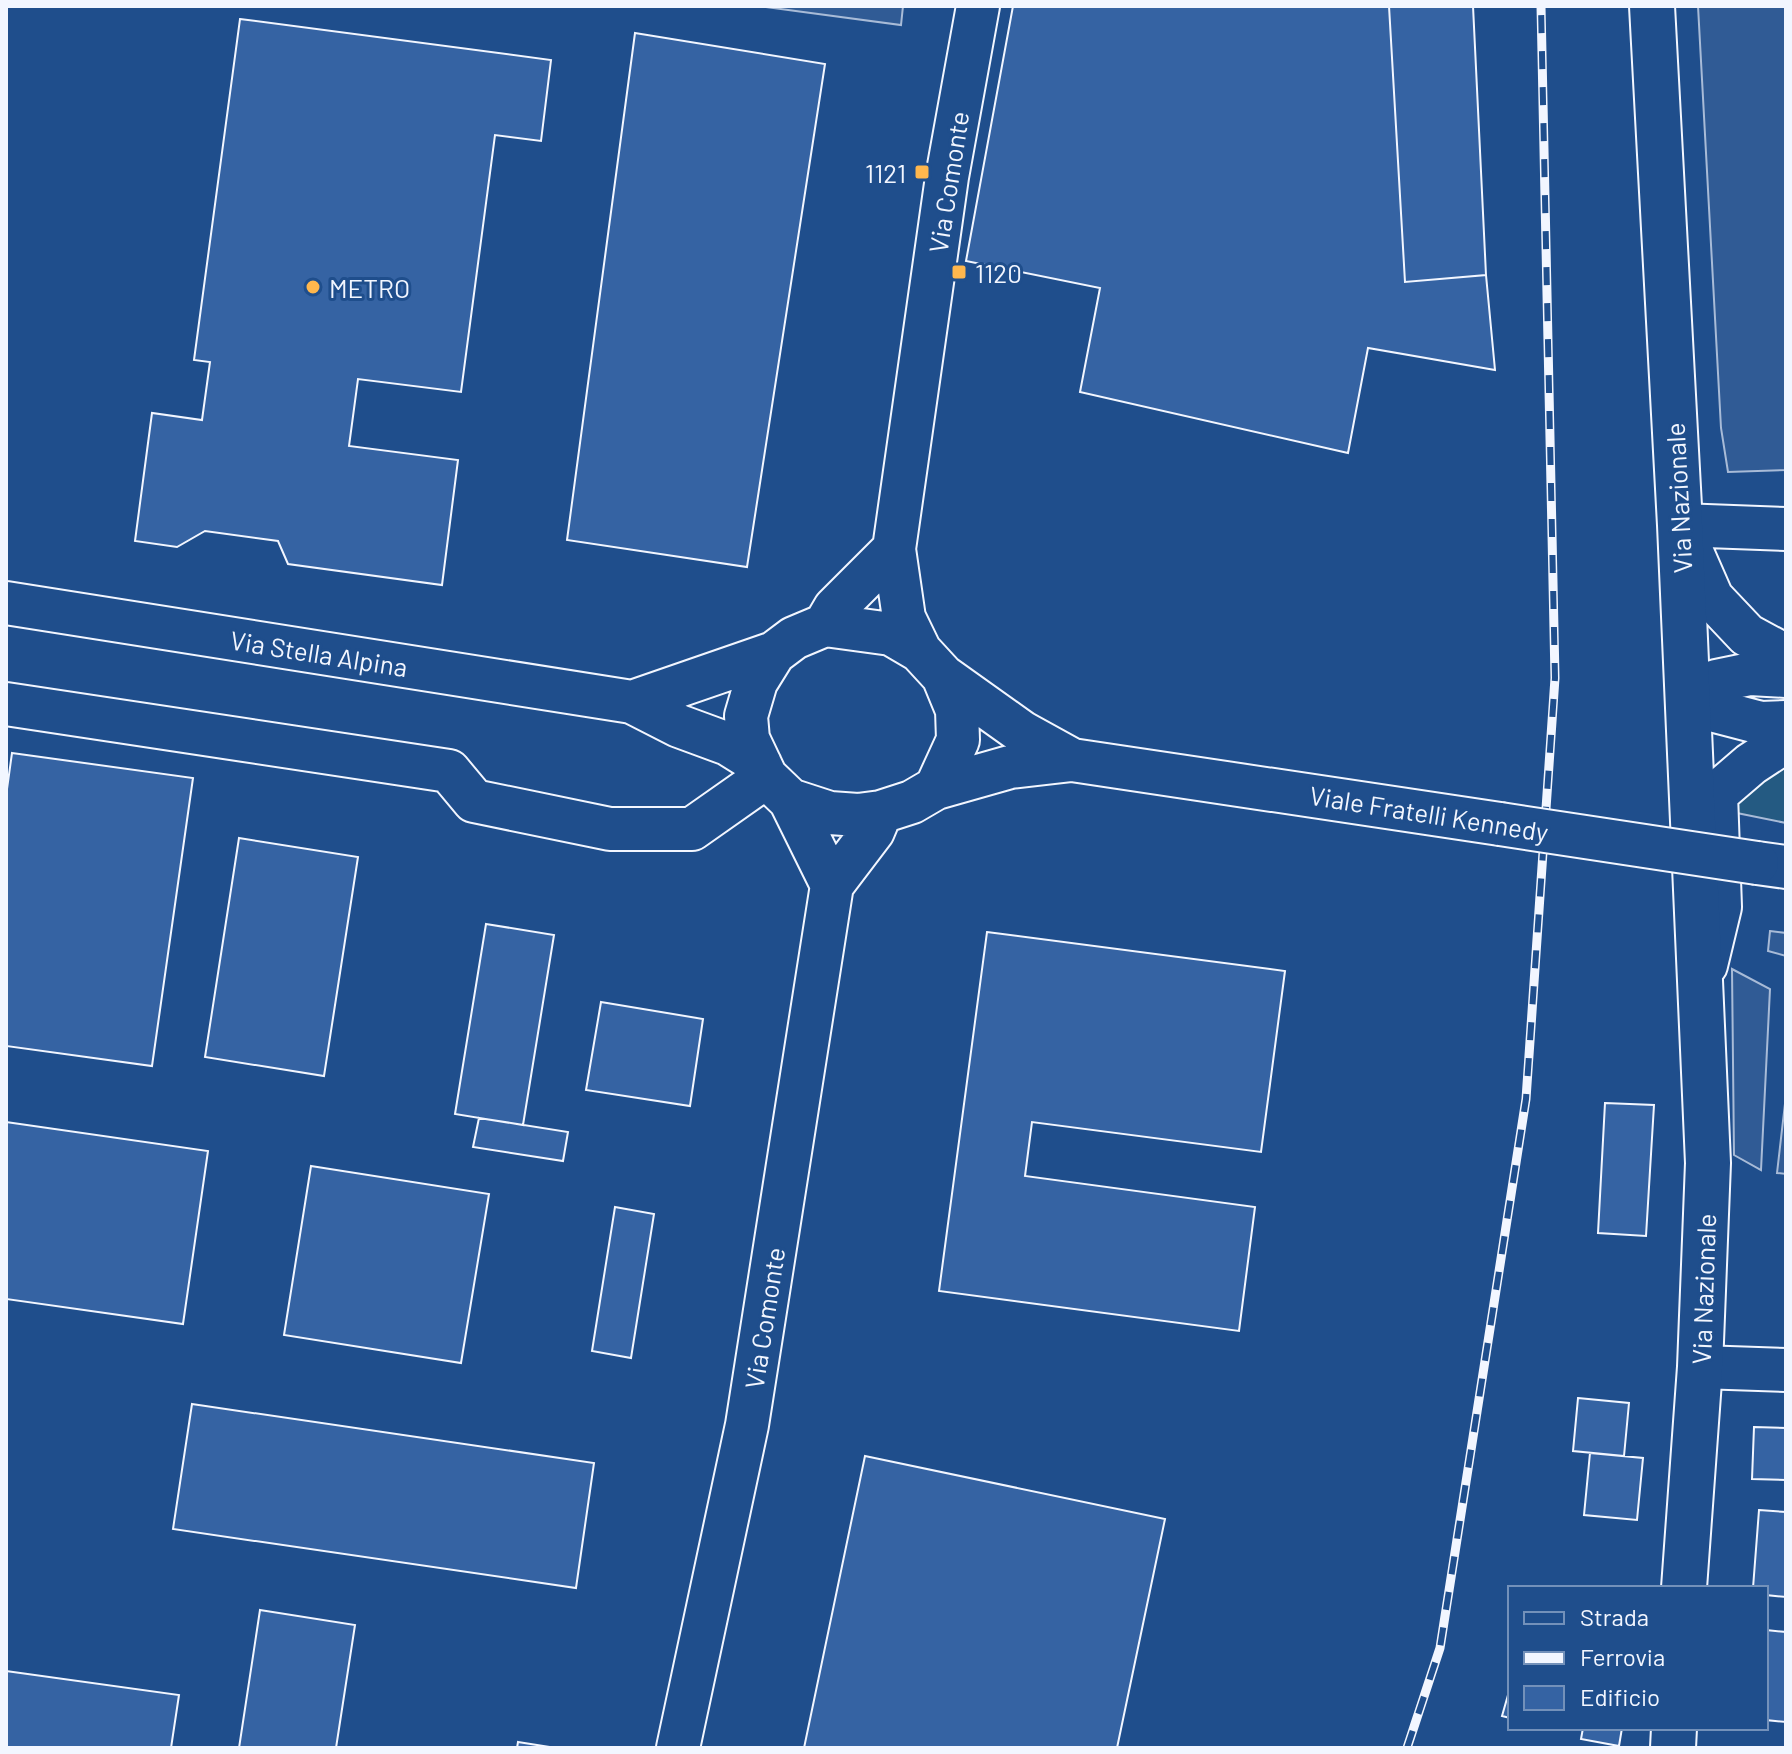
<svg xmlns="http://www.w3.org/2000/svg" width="1792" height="1754" font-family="Barlow,sans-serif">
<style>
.green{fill:#245a82;stroke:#a8bbd7;stroke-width:2}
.parking{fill:#305b95;stroke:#a8bbd7;stroke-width:2}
.building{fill:#3563a3;stroke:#f2f6ff;stroke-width:2}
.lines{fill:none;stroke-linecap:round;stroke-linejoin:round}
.minor-casing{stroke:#f2f6ff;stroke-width:46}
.major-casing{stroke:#f2f6ff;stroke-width:48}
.minor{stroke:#1f4e8c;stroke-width:42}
.major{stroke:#1f4e8c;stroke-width:44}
.rail-casing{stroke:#f2f6ff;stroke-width:9}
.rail{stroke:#1f4e8c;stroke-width:6;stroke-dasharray:18;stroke-linecap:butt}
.minor-bridge-casing{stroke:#f2f6ff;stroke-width:46;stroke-linecap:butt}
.minor-bridge{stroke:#1f4e8c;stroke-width:42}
.poi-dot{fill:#ffb74d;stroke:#1f4e8c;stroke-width:3}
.labels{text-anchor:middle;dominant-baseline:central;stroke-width:6;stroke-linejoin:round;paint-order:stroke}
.poi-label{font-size:26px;fill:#f2f6ff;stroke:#1f4e8c;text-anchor:start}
.street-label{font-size:26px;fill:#f2f6ff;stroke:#1f4e8c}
</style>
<rect width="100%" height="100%" fill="#1f4e8c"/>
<path class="green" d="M1786 755V823L1732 812 1758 772Z"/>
<path class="parking" d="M759 6H903L901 25Z
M1698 6H1786V470L1728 472 1721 428Z
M1770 931 1786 933V956L1768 951Z
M1732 969 1770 989 1761 1170 1734 1155Z
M1786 1095V1174L1777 1173Z"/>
<path class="building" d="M1013 6H1389L1405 282 1486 275 1495 370 1368 348 1348 453 1080 392 1100 288 966 261Z
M1389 6H1473L1486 275 1405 282Z
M240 19 551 60 541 141 495 135 461 392 358 379 349 446 458 460 442 585 288 564 278 541 205 531 177 547 135 541 152 413 202 420 210 362 194 360Z
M635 33 825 64 747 567 567 540Z
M12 753 193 778 152 1066 6 1046V796Z
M239 838 358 857 324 1076 205 1057Z
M486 924 554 935 523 1125 455 1114Z
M987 932 1285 971 1261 1152 1032 1122 1025 1176 1255 1207 1239 1331 939 1291Z
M601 1002 703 1019 690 1106 586 1090Z
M1605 1103 1654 1105 1646 1236 1598 1233Z
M479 1118 568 1132 563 1161 473 1147Z
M6 1122 208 1151 183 1324 6 1299Z
M311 1166 489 1194 461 1363 284 1335Z
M615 1207 654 1214 631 1358 592 1351Z
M1578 1398 1629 1403 1624 1456 1573 1451Z
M192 1404 594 1463 576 1588 173 1529Z
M1754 1427 1786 1428V1480L1752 1479Z
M1590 1453 1643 1458 1637 1520 1584 1515Z
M865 1456 1165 1519 1117 1748H804Z
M1759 1510 1786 1512V1597L1766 1595V1588H1753Z
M260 1610 355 1625 336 1748H239Z
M1766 1630 1786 1632V1722L1766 1720Z
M6 1671 179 1695 171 1748H6Z
M1510 1688V1718L1502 1716Z
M1583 1728H1622L1619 1746 1581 1739Z
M518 1742 556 1748H517Z"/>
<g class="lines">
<defs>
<path id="minor" d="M1786 529 1680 525 1712 598 1747 635 1786 656
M6 603 632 702 679 726 728 744 760 764
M825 625 835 608 894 549
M920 651 904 618 894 549 947 177 978 6
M943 676 1023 733 1072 760
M632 702 774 653
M6 704 449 771 474 801 610 829H692L766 777
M1688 704 1716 681 1750 674 1786 676
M1688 704 1761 723 1786 722
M936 788 1010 767 1072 760 1500 824
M790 800 830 813 858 815 881 812 912 802 936 788 958 740 957 710 943 676 920 651 891 634 825 625 794 638 774 653 756 682 746 716 748 739 766 777 790 800 832 885
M1757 863 1786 867
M1706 965 1720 907 1716 794 1751 764 1786 741
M1700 1367 1786 1370
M678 1748 747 1425 832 885 873 831 881 812"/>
<path id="major" d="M1652 6 1680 525 1708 1163 1700 1367 1684 1588
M1673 1748 1674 1728"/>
</defs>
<use href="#minor" class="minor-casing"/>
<use href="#major" class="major-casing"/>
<use href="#minor" class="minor"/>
<use href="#major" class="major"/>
<defs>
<path id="rail" d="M1407 1748 1440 1648 1526 1099 1555 678 1541 6"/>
</defs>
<use href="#rail" class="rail-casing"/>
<use href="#rail" class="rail"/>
<defs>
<path id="minor-bridge" d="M1500 824 1757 863"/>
</defs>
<use href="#minor-bridge" class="minor-bridge-casing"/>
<use href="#minor-bridge" class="minor-bridge"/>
</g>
<g class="poi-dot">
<rect x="914" y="164" width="16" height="16" rx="4"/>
<rect x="951" y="264" width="16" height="16" rx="4"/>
<circle cx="313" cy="287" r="8"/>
</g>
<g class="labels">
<g class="poi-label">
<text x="906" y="172" text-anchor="end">1121</text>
<text x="975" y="272">1120</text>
<text x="329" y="287">METRO</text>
</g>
<g class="street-label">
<text transform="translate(948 182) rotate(-81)">Via Comonte</text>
<text transform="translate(1678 498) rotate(-93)">Via Nazionale</text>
<text transform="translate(319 653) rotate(9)">Via Stella Alpina</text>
<text transform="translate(1429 813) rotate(9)">Viale Fratelli Kennedy</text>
<text transform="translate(1703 1289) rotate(-88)">Via Nazionale</text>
<text transform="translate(764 1318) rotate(-81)">Via Comonte</text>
</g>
</g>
<rect width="1792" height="1754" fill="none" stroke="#f2f6ff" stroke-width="16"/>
<rect x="1508" y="1586" width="260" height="144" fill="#1f4e8c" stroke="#7391ba" stroke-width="2"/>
<rect x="1524" y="1612" width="40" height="12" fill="#1f4e8c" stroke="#7391ba" stroke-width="2"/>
<text x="1580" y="1626" font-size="24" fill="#f2f6ff">Strada</text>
<rect x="1524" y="1652" width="40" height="12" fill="#f2f6ff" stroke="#7391ba" stroke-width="2"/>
<text x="1580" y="1666" font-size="24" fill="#f2f6ff">Ferrovia</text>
<rect x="1524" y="1686" width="40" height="24" fill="#3563a3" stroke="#7391ba" stroke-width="2"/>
<text x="1580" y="1706" font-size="24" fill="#f2f6ff">Edificio</text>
</svg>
